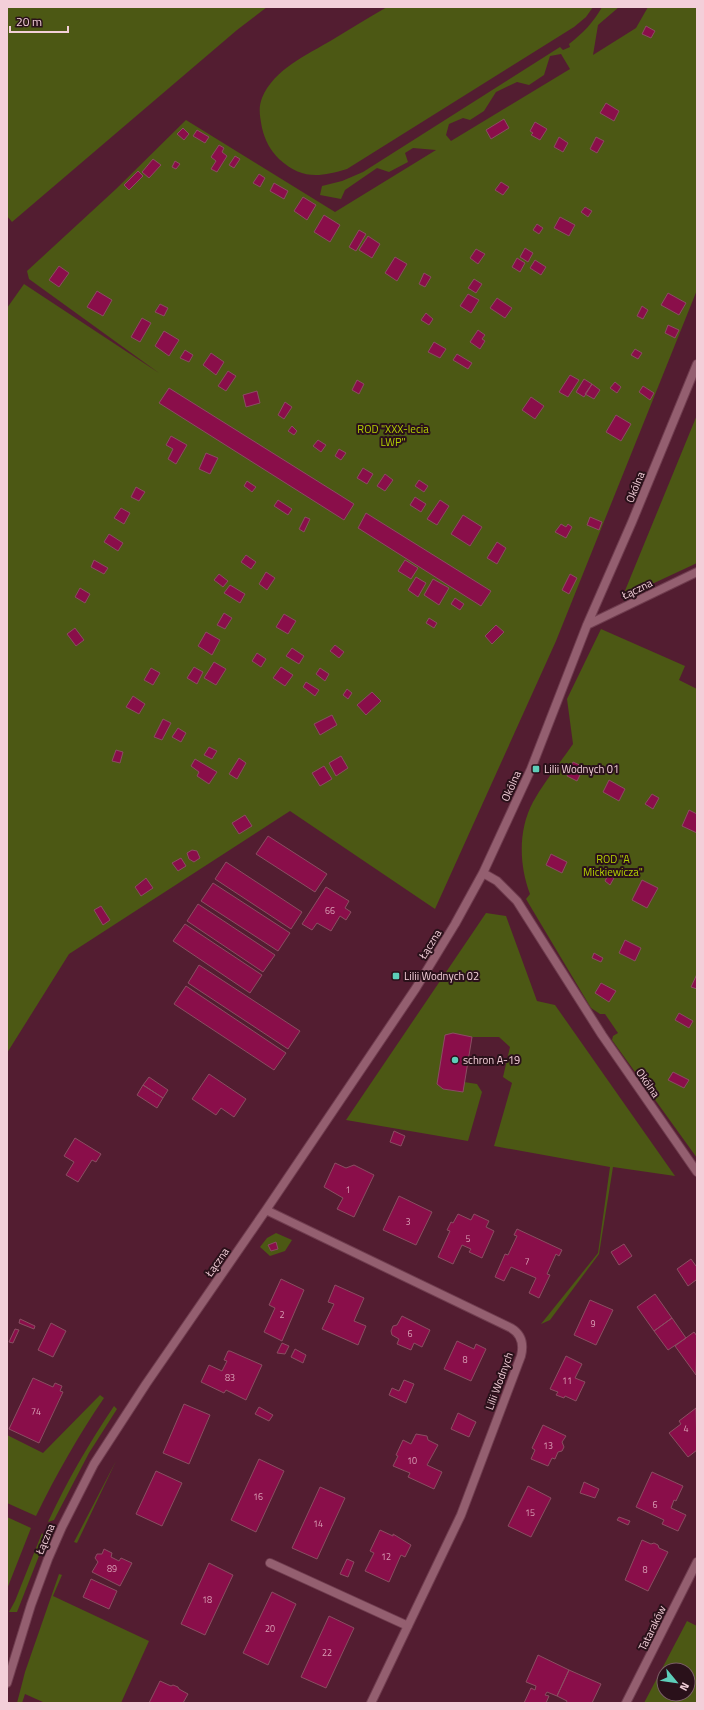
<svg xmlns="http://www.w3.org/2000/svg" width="704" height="1710" font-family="'Titillium Web',sans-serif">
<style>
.green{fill:#4c5814;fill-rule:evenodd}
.building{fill:#8a0e4a;stroke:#8a4e62}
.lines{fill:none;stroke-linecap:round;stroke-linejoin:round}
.street-casing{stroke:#703d4f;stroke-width:10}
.street{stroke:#945f70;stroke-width:8}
.poi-dot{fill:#5dceb9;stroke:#2a111a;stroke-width:1.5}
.labels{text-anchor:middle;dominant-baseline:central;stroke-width:4;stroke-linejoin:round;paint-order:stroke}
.number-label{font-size:9px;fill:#d99fb5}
.park-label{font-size:11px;fill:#b3d002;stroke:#2a111a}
.street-label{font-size:11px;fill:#f3cfd9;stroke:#2a111a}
.poi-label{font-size:11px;fill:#f3cfd9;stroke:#2a111a;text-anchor:start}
</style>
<rect width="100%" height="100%" fill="#531d31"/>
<path class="green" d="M7 7H267L237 30 12 222 7 216Z
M387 7H593L586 17 574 27 347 169C320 177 302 180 279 159 270 150 265 140 262 128 260 117 258 108 262 98 274 69 307 55 332 40 350 29 368 18 387 7Z
M602 7H619L598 25 593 55 636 28 648 7H697V290L556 641 435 909 290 811 69 954 7 1053V308L24 284 159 373 29 279 27 271 116 189 186 120 335 212 436 150 413 148 405 153 408 162 389 172 377 168 345 190 341 199 320 195 322 186 342 181 363 172 560 47 563 50 570 47 569 44C583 33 593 23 602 7ZM561 54 570 69 451 141 446 135 449 124 463 118 470 120 484 111 496 92 517 82 529 85 544 75 550 56Z
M697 415V563L622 598Z
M601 629 685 666 679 680 697 689V1158L612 1040 613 1036 618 1033 605 1014H600L591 1008 526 899 530 894C519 865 518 830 533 802 544 782 560 763 573 744L567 699Z
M486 913 506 916 537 1001 555 1005 675 1176 613 1167 599 1254 550 1320 541 1324 598 1253 610 1167 494 1146 512 1083 503 1077 510 1047 499 1037H472L443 1089 462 1092 464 1082 477 1084 482 1092 468 1141 346 1120Z
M276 1233 292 1240 285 1251 270 1256 260 1247 267 1238Z
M100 1395 104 1398C78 1436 56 1475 36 1516L7 1503V1435L43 1453Z
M114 1406 117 1409 89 1453 54 1520 48 1522C67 1481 89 1443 114 1406Z
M116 1461 77 1543 74 1542Z
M7 1517 31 1528 7 1589Z
M42 1533 46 1538 17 1612H9L15 1601Z
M59 1574 62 1575 53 1596 149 1641 121 1703H45L25 1694 22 1703H17L25 1672Z
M687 1621 697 1626V1703H644ZM664 1670H688V1694H664Z"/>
<path class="building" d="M646 26 655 31 651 38 642 34Z
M606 103 619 111 614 121 600 113Z
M504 119 509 128 491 139 486 130Z
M535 122 547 129 540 140 531 135 533 133 530 131Z
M183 128 189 134 184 140 177 134Z
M197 130 209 137 205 143 193 136Z
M559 137 568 143 563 152 554 147Z
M596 137 604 141 597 153 590 149Z
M219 145 224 148 222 152 227 156 217 172 211 169 216 161 211 157Z
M235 156 240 159 234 168 229 165Z
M153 159 161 165 149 178 142 172Z
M175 161 180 164 176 169 172 167Z
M138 171 143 176 129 190 124 185Z
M259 174 265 178 260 187 253 183Z
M501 182 509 187 503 195 495 190Z
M274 183 288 191 284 199 270 191Z
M303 197 316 205 307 220 294 211Z
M585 207 592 211 588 217 581 212Z
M324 215 340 225 330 242 314 232Z
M560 217 575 225 569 236 554 228Z
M537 224 543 228 539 234 533 230Z
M359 230 366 234 356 251 349 247Z
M368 236 380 244 372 258 359 250Z
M525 248 533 253 528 262 520 257Z
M476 249 485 254 478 264 470 258Z
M395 257 407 264 397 281 385 273Z
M517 258 525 263 520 272 512 267Z
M535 260 546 267 541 275 530 268Z
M59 266 69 273 59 287 49 280Z
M424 273 431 277 425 287 419 284Z
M474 279 482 284 476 293 468 288Z
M97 291 112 300 103 316 87 307Z
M668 293 686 303 679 315 661 305Z
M468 294 479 300 471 313 460 306Z
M497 298 512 308 505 318 490 308Z
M160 304 168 308 164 316 155 312Z
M642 306 648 310 643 319 637 316Z
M426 313 433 319 429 325 421 320Z
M142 318 151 323 140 342 131 337Z
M668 325 679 330 675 338 665 333Z
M478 330 485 335 482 339 485 341 480 349 470 342Z
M164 331 179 340 169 356 155 346Z
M434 342 446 349 440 358 428 352Z
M635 349 642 353 638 359 631 355Z
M185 350 193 355 189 362 180 358Z
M211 353 224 362 216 375 203 365Z
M457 354 472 363 468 369 453 360Z
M228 371 236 376 226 391 218 386Z
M570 375 579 380 568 397 559 392Z
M584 379 592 384 584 397 576 392Z
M357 380 364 384 359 394 352 390Z
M615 382 621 387 617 393 610 388Z
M592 384 600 390 594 399 585 394Z
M643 386 654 393 650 400 639 392Z
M169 388 354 504 344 520 159 403Z
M257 391 260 403 246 407 243 395Z
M531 397 544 406 535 419 522 410Z
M285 402 292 407 284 419 278 415Z
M616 415 631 424 621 441 606 432Z
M292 426 297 431 294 435 288 431Z
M171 436 187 445 176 464 168 459 173 449 166 445Z
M318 440 326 445 321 452 313 446Z
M339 449 346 453 341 460 335 456Z
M206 453 218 458 210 474 199 469Z
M363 468 373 474 367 484 357 478Z
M385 474 393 480 385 491 377 486Z
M419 480 428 486 424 492 415 486Z
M247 481 256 487 252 492 244 486Z
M136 487 145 492 139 501 131 497Z
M415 497 426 504 421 512 410 505Z
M278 500 292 509 288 515 274 506Z
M440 500 449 506 437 525 427 519Z
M121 508 130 513 124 524 114 518Z
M366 513 491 591 481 606 358 528Z
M463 515 482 527 470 546 451 534Z
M305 517 310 519 304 532 299 529Z
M590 517 602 522 599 530 587 525Z
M561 524 566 527 568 524 572 527 566 538 555 532Z
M109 534 123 543 118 551 104 542Z
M497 542 506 548 497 564 487 558Z
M246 555 256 562 251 569 241 562Z
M94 560 108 568 104 574 91 567Z
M405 560 418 568 411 579 398 571Z
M266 572 275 578 267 590 259 584Z
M219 574 228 581 223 587 214 580Z
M570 574 577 578 569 594 562 590Z
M416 577 426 583 418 597 408 590Z
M433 579 449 588 439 605 424 595Z
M230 585 245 594 240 603 224 593Z
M80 588 90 594 85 603 75 597Z
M455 598 464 604 460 610 451 604Z
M224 613 232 618 225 629 217 625Z
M284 614 296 621 288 634 276 627Z
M429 618 437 623 434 628 426 623Z
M496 625 504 632 492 644 485 636Z
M75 628 84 640 76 646 67 634Z
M206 632 220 640 212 655 198 646Z
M335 645 344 652 339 658 330 651Z
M292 648 304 656 299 664 286 656Z
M257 653 266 659 261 667 252 661Z
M214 662 226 669 216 685 204 678Z
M194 667 203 672 197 684 187 678Z
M281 667 293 675 285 686 273 678Z
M151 668 160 673 153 685 144 680Z
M320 668 329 674 325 681 316 674Z
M306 682 319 690 315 696 303 687Z
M347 689 352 693 348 699 343 695Z
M372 692 381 701 366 715 357 705Z
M133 696 145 704 139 714 126 707Z
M332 715 337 725 320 735 314 724Z
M163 719 171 723 162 740 154 737Z
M178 728 186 733 181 742 172 737Z
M209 747 217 751 212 759 204 755Z
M116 750 123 752 120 763 112 761Z
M341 756 348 768 336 776 329 763Z
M239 758 246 763 237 779 229 774Z
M195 759 217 772 209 784 197 776 199 772 191 766Z
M573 762 584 767 577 781 567 776Z
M324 766 332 779 320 786 312 773Z
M609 780 625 789 619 801 603 792Z
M652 794 659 798 653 809 645 804Z
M689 810 697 814V833L682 826Z
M245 815 252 826 239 834 232 823Z
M268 836 327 874 315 892 256 854Z
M192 850 197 851 200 858 194 862 189 859 187 853Z
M551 854 567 862 562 873 546 865Z
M181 858 186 866 178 871 172 863Z
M226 862 302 912 291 929 215 879Z
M608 875 614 878 610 885 605 881Z
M146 878 153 888 141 896 135 887Z
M642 880 658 888 647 908 632 900Z
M213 883 290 933 278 951 201 901Z
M326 887 349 901 345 908 351 912 346 920 340 916 331 931 317 923 312 930 302 924Z
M198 904 275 955 263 972 187 921Z
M101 906 110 920 103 925 94 910Z
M185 924 262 975 250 993 173 941Z
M625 940 641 948 635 961 619 953Z
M594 953 603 958 601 962 592 958Z
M199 965 300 1031 288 1049 188 983Z
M697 974V989L691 987Z
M601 983 616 991 609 1002 595 993Z
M186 986 286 1053 274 1070 174 1004Z
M679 1013 693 1021 689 1028 675 1020Z
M453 1033 472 1037 463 1092 443 1089 437 1084 445 1035Z
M673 1072 689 1080 684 1088 668 1080Z
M209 1074 246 1099 234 1117 221 1108 216 1115 192 1099Z
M149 1077 168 1090 163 1098 143 1085Z
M143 1085 163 1098 157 1108 137 1095Z
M394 1131 405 1136 401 1146 390 1142Z
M75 1138 101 1154 96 1162 92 1160 78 1182 66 1175 74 1162 64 1156Z
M335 1163 346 1168 354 1165 374 1175 354 1217 337 1209 343 1198 324 1187Z
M399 1196 432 1212 416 1245 383 1230Z
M458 1214 471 1220 474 1214 489 1221 486 1227 494 1231 482 1258 469 1252 471 1249 462 1245 453 1264 438 1257 450 1231 447 1230 451 1222 453 1223Z
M517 1229 562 1250 559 1256 556 1254 547 1274 550 1275 539 1298 529 1293 536 1278 511 1267 504 1281 495 1277 505 1254 508 1255 517 1236 514 1235Z
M276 1242 278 1249 271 1251 268 1245Z
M624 1244 632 1256 619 1265 611 1252Z
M691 1259 696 1266 697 1265V1282L696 1280 688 1286 677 1269Z
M281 1279 304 1290 282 1341 264 1332 275 1308 269 1305Z
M335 1285 364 1298 354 1321 366 1326 358 1345 322 1329 334 1304 328 1302Z
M655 1294 672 1318 654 1331 637 1307Z
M590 1300 613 1310 596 1345 574 1335Z
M402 1316 430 1330 422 1347 414 1343 411 1350 397 1344 399 1339 392 1335 391 1331 393 1326 397 1325Z
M672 1318 686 1338 668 1350 654 1331Z
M20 1319 35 1326 34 1329 19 1323Z
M51 1323 66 1331 53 1357 38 1350Z
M15 1329 19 1330 13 1343 9 1342Z
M694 1332 697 1336 696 1375 675 1346Z
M457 1341 474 1349 476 1344 486 1349 471 1381 444 1369Z
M282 1343 289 1346 285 1354 277 1353Z
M295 1349 306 1355 303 1363 291 1357Z
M228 1351H230L262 1365 246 1400 226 1390 224 1393 201 1382 209 1365 222 1371 227 1361 224 1360Z
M566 1356 582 1364 575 1378 585 1382 576 1401 565 1396 564 1398 556 1395 558 1392 550 1389Z
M33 1378 53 1387 55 1383 62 1386 60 1391 63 1392 39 1443 9 1429Z
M404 1380 414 1384 406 1403 389 1395 392 1388 399 1391Z
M184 1404 210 1415 189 1464 163 1453Z
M259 1407 273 1415 269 1421 255 1414Z
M696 1408 697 1450 688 1457 669 1433 681 1424 679 1421Z
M458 1413 476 1422 469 1437 451 1429Z
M543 1425 566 1436 562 1442 564 1447 562 1451 558 1452 555 1459 552 1458 548 1466 531 1459 535 1450 532 1448Z
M416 1434 427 1436 428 1440 438 1445 427 1465 442 1472 434 1489 408 1477 410 1473 393 1466 398 1456 396 1455 403 1440 411 1444Z
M259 1459 284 1471 256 1532 231 1520Z
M156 1471 182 1483 162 1526 136 1514Z
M652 1472 683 1486 676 1501 674 1500 671 1508 686 1515 678 1531 662 1524 664 1520 636 1507Z
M584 1482 599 1489 595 1498 580 1493Z
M528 1486 551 1498 531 1537 508 1526Z
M320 1487 345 1498 317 1559 292 1548Z
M619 1517 630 1521 628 1525 617 1520Z
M380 1530 393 1536V1534L411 1545 405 1557 401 1555 389 1582 365 1571 374 1553 370 1551Z
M642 1540 651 1544 654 1543 658 1545 659 1548 668 1552 648 1591 625 1580Z
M104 1549 112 1553 111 1557 119 1561 121 1558 132 1563 120 1586 92 1572 98 1562 95 1558 97 1554H102Z
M347 1559 354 1562 348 1577 340 1574Z
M209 1563 233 1575 205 1635 181 1624Z
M91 1579 117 1591 109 1609 83 1597Z
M272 1592 296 1604 268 1665 243 1653Z
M329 1616 354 1628 326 1688 301 1677Z
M538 1655 569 1670 557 1696 547 1692 545 1695 549 1696 546 1703H524L531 1688 535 1690 536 1686 526 1682Z
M569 1670 601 1684 592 1703H566L567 1701 557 1696Z
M160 1681 171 1686 173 1685 178 1687 179 1689 188 1694 183 1703H149Z"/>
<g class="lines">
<defs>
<path id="street" d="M587 625 697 572
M483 873 497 881 517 901 602 1035 697 1172
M266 1210 511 1328C521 1334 524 1344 521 1356L461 1515 371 1703
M270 1563 408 1626
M7 1683 31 1605 48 1559 62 1527 94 1464 146 1384 266 1210 416 988 455 924 483 873 531 769 587 625 632 522 697 364
M626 1703 697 1562"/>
</defs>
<use href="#street" class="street-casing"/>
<use href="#street" class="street"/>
</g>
<g class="poi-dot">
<rect x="532" y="765" width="8" height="8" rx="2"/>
<rect x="392" y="972" width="8" height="8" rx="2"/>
<circle cx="455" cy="1060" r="4"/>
</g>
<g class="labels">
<g class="number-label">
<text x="330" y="910">66</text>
<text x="348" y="1189">1</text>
<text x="408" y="1221">3</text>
<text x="468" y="1238">5</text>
<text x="527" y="1261">7</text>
<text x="282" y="1314">2</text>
<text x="593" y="1323">9</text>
<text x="410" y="1333">6</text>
<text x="465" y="1359">8</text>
<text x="230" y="1377">83</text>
<text x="567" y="1380">11</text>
<text x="36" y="1411">74</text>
<text x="686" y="1428">4</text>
<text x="548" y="1445">13</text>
<text x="412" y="1460">10</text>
<text x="258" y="1496">16</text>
<text x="655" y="1504">6</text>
<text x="530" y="1512">15</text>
<text x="318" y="1523">14</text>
<text x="386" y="1556">12</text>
<text x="112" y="1568">89</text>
<text x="645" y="1569">8</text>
<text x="207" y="1599">18</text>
<text x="270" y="1628">20</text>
<text x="327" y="1652">22</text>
</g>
<g class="park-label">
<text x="393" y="429">ROD "XXX-lecia<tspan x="393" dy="13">LWP"</tspan></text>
<text x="613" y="859">ROD "A<tspan x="613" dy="13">Mickiewicza"</tspan></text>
</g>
<g class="street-label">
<text transform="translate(635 487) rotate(-68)">Okólna</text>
<text transform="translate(637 589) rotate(-26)">Łączna</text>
<text transform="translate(511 786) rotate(-66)">Okólna</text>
<text transform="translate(430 944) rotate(-58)">Łączna</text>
<text transform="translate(648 1083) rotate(55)">Okólna</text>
<text transform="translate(217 1262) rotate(-55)">Łączna</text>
<text transform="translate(499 1381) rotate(-70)">Lilii Wodnych</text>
<text transform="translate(45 1539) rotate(-67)">Łączna</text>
<text transform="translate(652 1628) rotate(-64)">Tataraków</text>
</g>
<g class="poi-label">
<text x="544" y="769">Lilii Wodnych 01</text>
<text x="404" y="976">Lilii Wodnych 02</text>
<text x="463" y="1060">schron A-19</text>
</g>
</g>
<rect width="704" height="1710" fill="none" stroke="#f3cfd9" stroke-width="16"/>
<g transform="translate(676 1682) rotate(119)"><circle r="19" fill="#2a111a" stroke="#7a5d66"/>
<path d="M0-3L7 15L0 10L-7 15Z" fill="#5dceb9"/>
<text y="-6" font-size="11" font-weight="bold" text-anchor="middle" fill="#f3cfd9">N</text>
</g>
<path d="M10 26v6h58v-6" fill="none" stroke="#f3cfd9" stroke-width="2"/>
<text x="16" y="26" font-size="12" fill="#f3cfd9" stroke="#2a111a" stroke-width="3" paint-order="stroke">20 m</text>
</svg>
